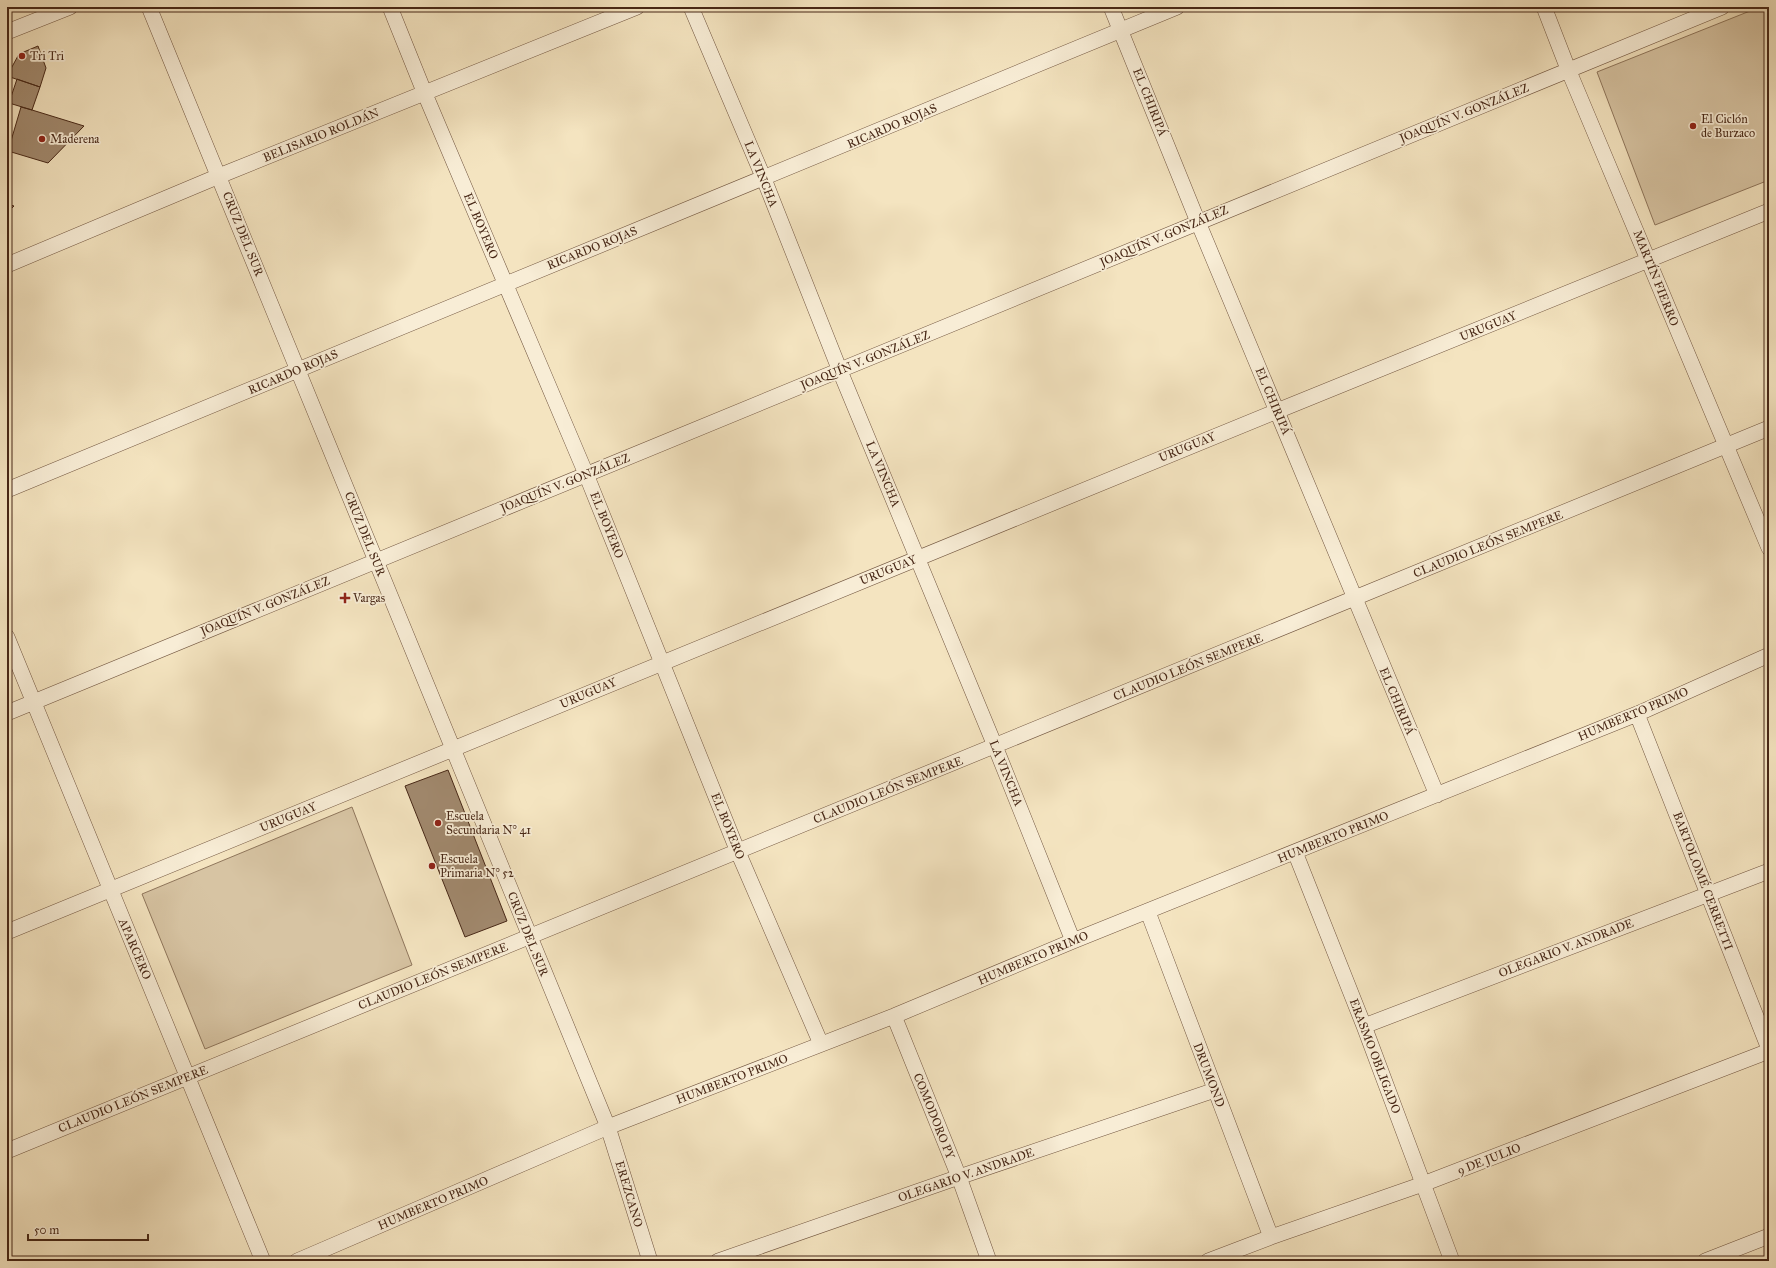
<svg xmlns="http://www.w3.org/2000/svg" width="1776" height="1268" font-family="'IM FELL Great Primer',serif">
<style>
.green{fill:#d7c4a3;stroke:#8f765c}
.building{fill:#a1896e;stroke:#472716}
.lines{fill:none;stroke-linecap:round;stroke-linejoin:round}
.minor-casing{stroke:#725640;stroke-width:16}
.minor{stroke:#f8edd6;stroke-width:15}
.poi-dot{fill:#8f2418;stroke:#f8edd6;stroke-width:1.5}
.labels{text-anchor:middle;dominant-baseline:central;stroke-width:3.5;stroke-linejoin:round;paint-order:stroke}
.poi-label{font-size:12px;fill:#472716;stroke:#f8edd6;text-anchor:start}
.street-label{font-size:12px;fill:#472716;stroke:#f8edd6}
</style>
<rect width="100%" height="100%" fill="#f4e4c0"/>
<filter id="stains"><feTurbulence type="fractalNoise" baseFrequency=".005" numOctaves="4"/><feColorMatrix values="0 0 0 0 .2 0 0 0 0 .09 0 0 0 0 .02 0 0 0 .5 -.17"/></filter>
<radialGradient id="worn" r=".72"><stop offset=".6" stop-color="#630" stop-opacity="0"/><stop offset="1" stop-color="#630" stop-opacity=".3"/></radialGradient>
<path class="green" d="M1760 7H1769V180L1655 225 1597 72Z
M352 807 412 965 205 1049 142 894Z"/>
<path class="building" d="M38 46 46 68 40 87 7 76 19 54Z
M17 79 40 87 32 110 9 103Z
M21 107 32 110 84 126 48 163 8 151Z
M7 204 14 206 7 213Z
M448 770 507 921 465 937 405 786Z"/>
<g class="lines">
<defs>
<path id="minor" d="M149 7 608 1127 650 1261
M390 7 425 94 586 474 738 852 821 1044
M691 7 764 179 840 371 995 746 1073 941
M1111 7 1198 222 1437 795
M1544 7 1568 69 1769 548
M7 32 70 7
M7 265 219 176 637 7
M7 490 1177 7
M7 637 263 1261
M7 713 1722 7
M1637 714 1769 1049
M1295 852 1364 1026 1452 1261
M1148 912 1271 1237
M7 932 1277 411 1769 211
M894 1016 959 1177 989 1261
M1364 1026 1769 871
M7 1151 1769 428
M297 1261 608 1127 894 1016 1073 941 1637 714 1769 655
M718 1261 959 1177 1215 1090
M1208 1261 1271 1237 1423 1184 1769 1051
M1705 1261 1769 1236"/>
</defs>
<use href="#minor" class="minor-casing"/>
<use href="#minor" class="minor"/>
</g>
<g class="poi-dot">
<circle cx="22" cy="56" r="4"/>
<circle cx="1693" cy="126" r="4"/>
<circle cx="42" cy="139" r="4"/>
<path d="M343 592h4v4h4v4h-4v4h-4v-4h-4v-4h4z"/>
<circle cx="438" cy="823" r="4"/>
<circle cx="432" cy="866" r="4"/>
</g>
<g class="labels">
<g class="poi-label">
<text x="30" y="56">Tri Tri</text>
<text x="1701" y="119">El Ciclón<tspan x="1701" dy="14">de Burzaco</tspan></text>
<text x="50" y="139">Maderena</text>
<text x="353" y="598">Vargas</text>
<text x="446" y="816">Escuela<tspan x="446" dy="14">Secundaria N° 41</tspan></text>
<text x="440" y="859">Escuela<tspan x="440" dy="14">Primaria N° 52</tspan></text>
</g>
<g class="street-label">
<text transform="translate(1150 102) rotate(68)">EL CHIRIPÁ</text>
<text transform="translate(1464 113) rotate(-22)">JOAQUÍN V. GONZÁLEZ</text>
<text transform="translate(892 126) rotate(-23)">RICARDO ROJAS</text>
<text transform="translate(321 135) rotate(-22)">BELISARIO ROLDÁN</text>
<text transform="translate(761 174) rotate(68)">LA VINCHA</text>
<text transform="translate(481 226) rotate(67)">EL BOYERO</text>
<text transform="translate(243 234) rotate(68)">CRUZ DEL SUR</text>
<text transform="translate(1164 236) rotate(-23)">JOAQUÍN V. GONZÁLEZ</text>
<text transform="translate(592 248) rotate(-22)">RICARDO ROJAS</text>
<text transform="translate(1656 278) rotate(68)">MARTÍN FIERRO</text>
<text transform="translate(1488 326) rotate(-22)">URUGUAY</text>
<text transform="translate(865 360) rotate(-22)">JOAQUÍN V. GONZÁLEZ</text>
<text transform="translate(293 372) rotate(-23)">RICARDO ROJAS</text>
<text transform="translate(1273 401) rotate(67)">EL CHIRIPÁ</text>
<text transform="translate(1187 447) rotate(-22)">URUGUAY</text>
<text transform="translate(883 474) rotate(67)">LA VINCHA</text>
<text transform="translate(565 483) rotate(-22)">JOAQUÍN V. GONZÁLEZ</text>
<text transform="translate(607 525) rotate(68)">EL BOYERO</text>
<text transform="translate(365 534) rotate(68)">CRUZ DEL SUR</text>
<text transform="translate(1488 544) rotate(-22)">CLAUDIO LEÓN SEMPERE</text>
<text transform="translate(888 570) rotate(-22)">URUGUAY</text>
<text transform="translate(265 606) rotate(-22)">JOAQUÍN V. GONZÁLEZ</text>
<text transform="translate(1188 667) rotate(-22)">CLAUDIO LEÓN SEMPERE</text>
<text transform="translate(588 693) rotate(-23)">URUGUAY</text>
<text transform="translate(1397 701) rotate(67)">EL CHIRIPÁ</text>
<text transform="translate(1633 714) rotate(-23)">HUMBERTO PRIMO</text>
<text transform="translate(1006 773) rotate(68)">LA VINCHA</text>
<text transform="translate(888 790) rotate(-22)">CLAUDIO LEÓN SEMPERE</text>
<text transform="translate(288 817) rotate(-22)">URUGUAY</text>
<text transform="translate(728 826) rotate(68)">EL BOYERO</text>
<text transform="translate(1333 837) rotate(-22)">HUMBERTO PRIMO</text>
<text transform="translate(1703 881) rotate(69)">BARTOLOMÉ CERRETTI</text>
<text transform="translate(528 934) rotate(68)">CRUZ DEL SUR</text>
<text transform="translate(1566 948) rotate(-21)">OLEGARIO V. ANDRADE</text>
<text transform="translate(135 949) rotate(67)">APARCERO</text>
<text transform="translate(1033 958) rotate(-23)">HUMBERTO PRIMO</text>
<text transform="translate(433 976) rotate(-22)">CLAUDIO LEÓN SEMPERE</text>
<text transform="translate(1375 1056) rotate(69)">ERASMO OBLIGADO</text>
<text transform="translate(1209 1075) rotate(69)">DRUMOND</text>
<text transform="translate(732 1079) rotate(-21)">HUMBERTO PRIMO</text>
<text transform="translate(133 1099) rotate(-22)">CLAUDIO LEÓN SEMPERE</text>
<text transform="translate(934 1116) rotate(68)">COMODORO PY</text>
<text transform="translate(1489 1159) rotate(-21)">9 DE JULIO</text>
<text transform="translate(966 1175) rotate(-19)">OLEGARIO V. ANDRADE</text>
<text transform="translate(629 1194) rotate(73)">EREZCANO</text>
<text transform="translate(433 1203) rotate(-23)">HUMBERTO PRIMO</text>
</g>
</g>
<rect width="1776" height="1268" fill="none" stroke="#f4e4c0" stroke-width="24"/>
<rect x="8" y="8" width="1760" height="1252" fill="none" stroke="#472716" stroke-width="2"/>
<rect x="12" y="12" width="1752" height="1244" fill="none" stroke="#472716"/>
<path d="M28 1234v6h120v-6" fill="none" stroke="#472716" stroke-width="2"/>
<text x="34" y="1234" font-size="12" fill="#472716" stroke="#f8edd6" stroke-width="3" paint-order="stroke">50 m</text>
<rect width="100%" height="100%" filter="url(#stains)"/>
<rect width="100%" height="100%" fill="url(#worn)"/>
</svg>
